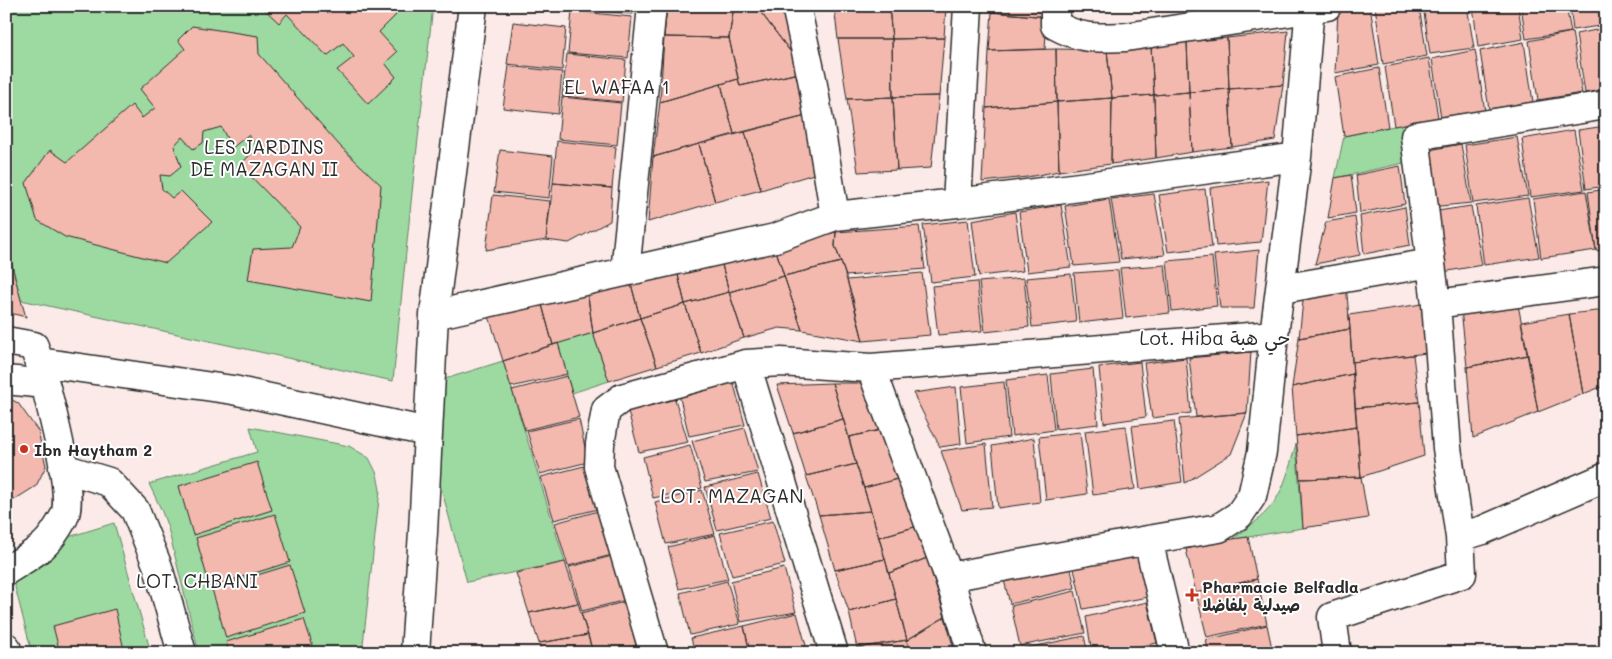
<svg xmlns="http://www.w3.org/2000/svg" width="1612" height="659" font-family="Mali,'Playpen Sans Arabic',sans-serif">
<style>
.green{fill:#9ddaa1;stroke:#648266}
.building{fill:#f3b9ae;stroke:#2b2b2b}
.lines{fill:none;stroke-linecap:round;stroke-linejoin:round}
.minor-casing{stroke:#2b2b2b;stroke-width:31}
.minor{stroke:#fff;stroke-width:28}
.poi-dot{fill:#c8321e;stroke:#fff;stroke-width:2}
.labels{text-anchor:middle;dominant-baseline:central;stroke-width:4;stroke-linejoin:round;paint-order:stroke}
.poi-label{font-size:16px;font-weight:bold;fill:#2b2b2b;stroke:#fff;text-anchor:start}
.quarter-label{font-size:19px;fill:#2b2b2b;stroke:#fff}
</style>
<rect width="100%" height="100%" fill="#fbeae7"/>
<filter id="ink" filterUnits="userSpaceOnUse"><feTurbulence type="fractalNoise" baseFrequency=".02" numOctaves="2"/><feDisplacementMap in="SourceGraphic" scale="10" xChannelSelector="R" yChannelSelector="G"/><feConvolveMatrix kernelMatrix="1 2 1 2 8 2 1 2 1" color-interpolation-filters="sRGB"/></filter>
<g filter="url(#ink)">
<path class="green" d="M6 6H433L413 183 393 381 21 300 6 243Z
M1409 123 1413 161 1335 178 1344 136Z
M593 333 609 381 572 393 558 343Z
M503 361 565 562 467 582 440 484 445 379Z
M250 427 349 446 369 458 377 474 380 490 362 653H199L168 528 161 509 149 484 257 452Z
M1296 444 1303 528 1248 537 1233 539C1249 527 1268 514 1278 496 1287 480 1291 461 1296 444Z
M114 523 151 653H32L13 579 62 539Z"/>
<path class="building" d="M261 6H387L396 15 379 32 397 52 385 63 396 77 368 104 337 70 354 57 343 43 327 56 287 14 279 23Z
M573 6H634L633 14 573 9Z
M667 6H734L729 38 664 37Z
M734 6H756L796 59 799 73 740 86 729 38Z
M756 6H789L796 59Z
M834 6H889L892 39H838Z
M889 6H946L944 38 892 39Z
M992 6H1047V17L992 12Z
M1098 6H1148V7L1098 8Z
M1362 6H1370L1379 65 1335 73 1338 10Z
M1375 6H1419L1427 56 1383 64Z
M1423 6H1467L1474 48 1430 54Z
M1473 6H1518L1523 39 1478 47Z
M1521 6H1566L1571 32 1526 39Z
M1570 6H1606V25L1573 30Z
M572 11 632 17 628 58 568 53Z
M992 12 1047 17 1045 49 989 51Z
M513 22 566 28 562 70 507 64Z
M192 26 258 36 259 54 340 146 381 185 371 302 248 280 253 249 292 247 300 227 240 165 258 147 248 135 232 148 221 127 204 132 203 143 193 149 182 137 174 146 181 167 170 176 160 175 162 189 172 198 181 191 212 222 166 263 65 237 37 220 26 183 50 150 67 162 132 105 142 118 155 108 140 89 185 49 178 40Z
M1606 28V89L1585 93 1576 34Z
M1288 31 1283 85 1229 89 1227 38Z
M1572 32 1582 93 1538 100 1529 41Z
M664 37 729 38 738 79 660 102Z
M944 38 939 96 893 97 892 39Z
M1227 38 1229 89 1189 92 1187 42Z
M838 39H892L893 97 847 99Z
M1187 42 1189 92 1154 95 1151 46Z
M1524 42 1533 102 1489 109 1480 51Z
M1151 46 1154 95 1112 98 1107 50Z
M1056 49 1107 50 1112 98 1057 102Z
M1056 49 1057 102 986 108 989 51Z
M1475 50 1485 111 1441 118 1432 59Z
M567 54 626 60 622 102 562 96Z
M1429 58 1438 118 1394 126 1385 67Z
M509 66 562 72 558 114 503 108Z
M1379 68 1388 127 1344 136 1335 77Z
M799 73 806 116 734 134 721 84 738 79 740 86Z
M721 84 734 134 653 157 660 102Z
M1283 85 1275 140 1232 147 1229 89Z
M1229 89 1232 147 1192 152 1189 92Z
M1189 92 1192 152 1156 158 1154 95Z
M1154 95 1156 158 1111 164 1112 98Z
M939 96 931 168 897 170 893 97Z
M562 97 621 103 617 145 558 139Z
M893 97 897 170 858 172 847 99Z
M1112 98 1111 164 1059 171 1057 102Z
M1057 102 1059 171 1027 177 982 182 986 108Z
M806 116 817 173 761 190 745 132Z
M1606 126V186L1586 189 1578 130Z
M1574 130 1584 190 1530 197 1522 139Z
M745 132 761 190 715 202 699 144Z
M1517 137 1528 196 1473 203 1465 145Z
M557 141 616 147 612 188 553 183Z
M699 144 715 202 648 222 653 157Z
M1461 144 1471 203 1430 207 1424 151Z
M500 150 553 156 549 198 494 192Z
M1400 166 1405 204 1360 213 1356 175Z
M1351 175 1356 213 1328 218 1335 178Z
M1268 180 1261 242 1216 246 1210 188Z
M553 183 612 188 610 221 569 243 546 240Z
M1205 189 1212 247 1168 252 1159 195Z
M1606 189V249L1596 251 1588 192Z
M1586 191 1596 250 1541 258 1533 199Z
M1154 194 1165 255 1121 259 1111 199Z
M493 195 550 201 546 240 486 250Z
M1528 198 1539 257 1484 265 1476 206Z
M1109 199 1119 262 1074 266 1065 206Z
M1061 205 1071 267 1027 272 1019 212Z
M1471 206 1482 265 1437 273 1431 212Z
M1405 207 1410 245 1364 254 1360 216Z
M1015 212 1023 271 979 276 972 220Z
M1355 217 1360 255 1315 264 1326 222Z
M968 220 975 277 931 282 923 225Z
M919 226 925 269 846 276 835 246 836 232Z
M836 232 835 246 841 262 784 276 775 247Z
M6 243 21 300 26 317 6 312Z
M775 247 784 276 729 292 721 261Z
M1259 250 1254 308H1220L1214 255Z
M1212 257 1217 306 1172 311 1167 261Z
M721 261 729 292 685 304 677 271Z
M841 262 853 299 863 341 802 330 784 276Z
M1165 265 1170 313 1126 318 1120 268Z
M1118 270 1123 318 1079 323 1074 273Z
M677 271 685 304 640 318 630 280Z
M922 273 930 335 863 341 847 280Z
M1071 274 1076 322 1032 327 1026 278Z
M784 276 802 330 779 328 744 338 729 292Z
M1024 278 1029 327 985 332 979 282Z
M630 280 640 318 593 333 587 290Z
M977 282 982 331 938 335 932 286Z
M1346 284 1350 329 1299 338 1304 292Z
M587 290 593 333 553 345 541 301Z
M729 292 744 338 701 353 685 304Z
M1517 300 1528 355 1467 367 1461 309Z
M541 301 553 345 503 361 488 313Z
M685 304 701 353 657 366 640 318Z
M1422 304 1427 353 1352 362 1349 315Z
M1606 310V385L1583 394 1569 314Z
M1569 314 1583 394 1538 412 1521 322Z
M640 318 657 366 609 381 593 333Z
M1350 329 1353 374 1292 387 1299 338Z
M558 343 567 374 511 387 503 361Z
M1251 352 1247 413 1196 417 1189 358Z
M1413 355 1419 402 1355 408 1352 362Z
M1528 355 1538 412 1473 438 1467 367Z
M1186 358 1191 413 1152 418 1144 363Z
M1140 362 1146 417 1104 423 1099 367Z
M1093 369 1098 424 1056 429 1051 374Z
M1353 374 1357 427 1296 436 1292 387Z
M1048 375 1054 430 1012 436 1006 380Z
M567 376 579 417 525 430 512 390Z
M733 381 745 425 689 436 679 394Z
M1004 382 1009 437 967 443 961 387Z
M832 383H868L885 429 849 437Z
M832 383 843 419 793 433 777 385Z
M956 387 961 444 940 447 913 393Z
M6 397 18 403 38 431 46 466 36 486 6 505Z
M675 399 688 442 639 452 628 411Z
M1419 402 1424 456 1361 477 1355 408Z
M1247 413 1231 454 1185 483 1179 419Z
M579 419 588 462 540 474 527 431Z
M843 419 856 464 806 476 793 433Z
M1174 421 1182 482 1140 489 1132 426Z
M1126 426 1135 489 1093 495 1085 431Z
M1357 427 1361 477 1300 479 1296 436Z
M745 428 758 472 705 482 692 441Z
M885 429 901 478 864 488 856 464 849 437Z
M1080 432 1087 494 1046 500 1039 437Z
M1034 438 1040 502 998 508 992 446Z
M986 444 992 507 962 510 941 451Z
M690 445 702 488 653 498 643 457Z
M257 462 272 510 193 535 179 486Z
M856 464 871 511 819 515 806 476Z
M588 465 602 508 554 520 541 477Z
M758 474 771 518 717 530 705 487Z
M1361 477 1368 518 1303 528 1300 479Z
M901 478 918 526 879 537 864 488Z
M702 490 715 534 666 544 655 502Z
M602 510 616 554 568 566 555 523Z
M871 511 885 559 835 570 819 515Z
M275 514 290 562 210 587 196 538Z
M773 521 785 564 732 576 720 533Z
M918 526 927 558 889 573 879 537Z
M715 535 728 579 679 589 668 547Z
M1248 537 1257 579 1196 593 1186 549 1233 539Z
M1137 547 1148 597 1083 609 1072 559Z
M616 555 630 599 582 611 569 567Z
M927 558 945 617 907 640 889 573Z
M885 559 896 599 849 612 835 570Z
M1069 560 1075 588 1010 604 1002 572Z
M565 562 578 603 529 613 516 573Z
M290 565 305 613 226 638 212 589Z
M784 568 796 612 741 622 731 581Z
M1257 579 1267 624 1207 637 1196 593Z
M727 581 740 624 690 635 680 593Z
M1075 591 1085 633 1020 646 1011 606Z
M896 599 907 640 857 648 849 612Z
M628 601 642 644 609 653H593L581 613Z
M1147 602 1157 643 1106 653H1092L1086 617Z
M578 603 588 635 539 643 529 613Z
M115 609 124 650 112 653H60L53 626Z
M797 613 808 653H750L744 626Z
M945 617 955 653H909L907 640Z
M304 619 315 653H229L226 642Z
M1267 625 1273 653H1209L1206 640Z
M744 626 750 653H695L691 638Z
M588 635 593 653H542L539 643Z
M1084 636 1088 653H1023L1022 649Z
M907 640 909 653H858L857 648Z
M642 644 645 653H609Z
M1157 647 1158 653H1135Z"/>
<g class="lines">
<defs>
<path id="minor" d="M796 6 812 79 835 216
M1055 6V25C1082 40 1096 38 1126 37L1327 6
M1606 105 1415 136 1436 304 1606 281
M957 203 968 6
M625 272 652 6
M1281 289 1431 263
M1436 304 1447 448 1460 537 1483 530 1606 477
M434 315 775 238 835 216 957 203 1095 185 1297 157
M6 341 34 346C43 375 77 494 64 517 59 526 51 539 44 545 33 555 18 563 6 571
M39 362 233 390 428 432
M871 368 949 577
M6 380 45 384
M63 468 109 482 135 510 158 567 182 653
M6 647 8 653
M415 653 423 532 434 315 473 6
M654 653 599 467 600 444 606 410 622 398 746 364
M834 653 746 364 781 362 871 368 1274 335 1297 157 1310 6
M972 653 949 577 1148 540
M1175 653 1148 540 1219 528 1239 515 1252 496 1262 452 1274 335
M1337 653 1332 617 1462 574 1460 537"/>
</defs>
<use href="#minor" class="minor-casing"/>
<use href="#minor" class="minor"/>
</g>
</g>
<g class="poi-dot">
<circle cx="24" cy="449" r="5"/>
<path d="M1189.5 587.5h5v5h5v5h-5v5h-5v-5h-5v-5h5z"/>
</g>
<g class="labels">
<g class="poi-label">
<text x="34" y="449">Ibn Haytham 2</text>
<text x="1202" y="586">Pharmacie Belfadla<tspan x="1202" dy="18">صيدلية بلفاضلا</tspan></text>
</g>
<g class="quarter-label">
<text x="617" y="86">EL WAFAA 1</text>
<text x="264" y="146">LES JARDINS<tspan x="264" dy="22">DE MAZAGAN II</tspan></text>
<text x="1215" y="337">Lot. Hiba حي هبة</text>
<text x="732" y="495">LOT. MAZAGAN</text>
<text x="197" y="580">LOT. CHBANI</text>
</g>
</g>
<rect width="1612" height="659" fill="none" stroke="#fff" stroke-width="25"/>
<rect x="12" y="12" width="1587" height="634" fill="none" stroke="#2b2b2b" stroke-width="2" filter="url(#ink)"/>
</svg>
